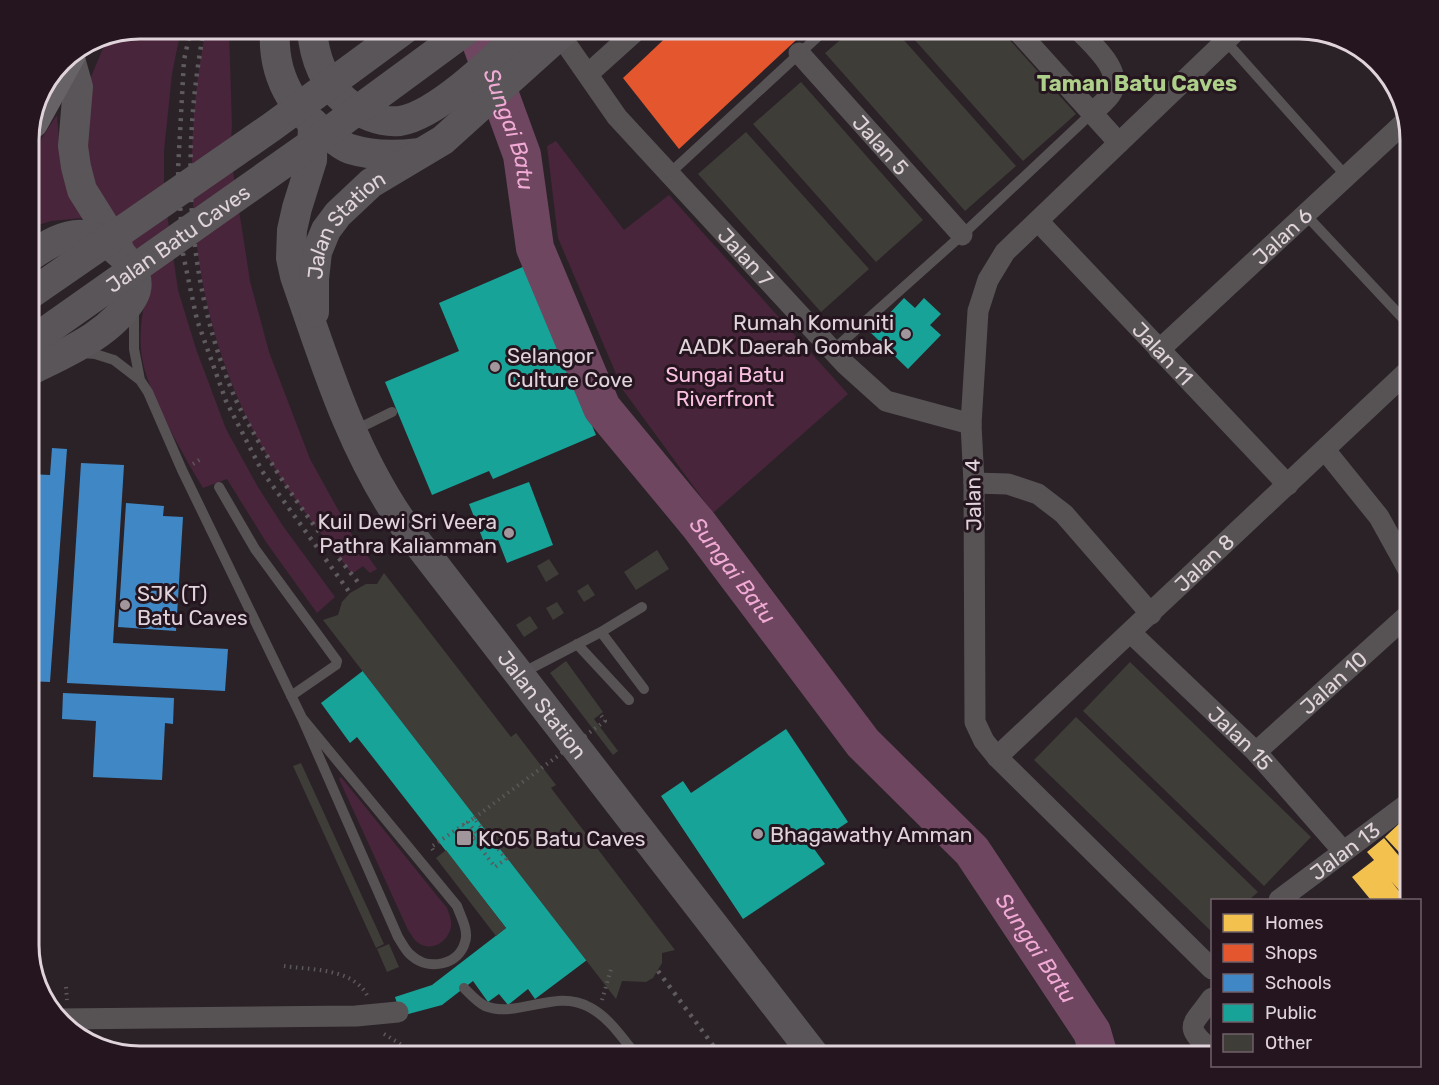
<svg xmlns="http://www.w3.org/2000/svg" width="1439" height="1085" font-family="Rubik,sans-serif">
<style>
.green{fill:#48253b}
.homes{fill:#f2c14e}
.shops{fill:#e4572e}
.schools{fill:#3f88c5}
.public{fill:#17a398}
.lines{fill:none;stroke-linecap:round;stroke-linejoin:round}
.river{stroke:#6e4660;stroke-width:38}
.building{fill:#3e3d38}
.path{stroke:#5c585a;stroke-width:4;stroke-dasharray:1.5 4.5;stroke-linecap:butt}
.lane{stroke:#575355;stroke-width:10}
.street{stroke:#575355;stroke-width:21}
.secondary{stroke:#595558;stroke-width:30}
.highway{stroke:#676265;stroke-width:33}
.rail{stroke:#5e5a5d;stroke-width:4.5;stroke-dasharray:3 6;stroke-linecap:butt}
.path-bridge{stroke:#5c585a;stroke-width:4;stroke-dasharray:1.5 4.5;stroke-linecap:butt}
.secondary-bridge{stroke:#595558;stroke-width:30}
.poi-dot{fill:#a1969c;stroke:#25151f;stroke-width:2}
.labels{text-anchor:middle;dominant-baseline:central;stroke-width:6;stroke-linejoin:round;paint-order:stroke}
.street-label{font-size:21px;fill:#e0d4da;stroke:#25151f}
.poi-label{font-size:21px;fill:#e0d4da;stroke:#25151f;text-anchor:start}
.park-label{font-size:21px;fill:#fac0e2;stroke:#25151f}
.neighbourhood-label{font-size:22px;font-weight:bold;fill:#adcf89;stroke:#25151f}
.water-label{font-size:22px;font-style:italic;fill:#f1aad5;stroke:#25151f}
.rim{fill:none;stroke:#e0d4da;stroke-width:3}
</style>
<rect width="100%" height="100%" fill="#2b2228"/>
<path class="green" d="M140 29H181L172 74 164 151V193L178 290 196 349 226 429 258 487 283 526 335 597 317 613 266 542 227 479 203 488C182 453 157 409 145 371 138 348 140 320 146 297L92 189 82 122 91 77 106 41Z
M206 29H229L232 126 230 152 250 281 269 352 310 459 351 533 377 569 370 573 363 566 352 574C326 539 297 505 274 467 192 335 176 179 206 29Z
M57 115 60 152 83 218 51 221 29 228V157Z
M556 141 624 230 669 195 848 394 713 513 623 390 558 238 547 146Z
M341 777 447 908C449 914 452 920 451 927 448 942 431 953 417 942 414 940 411 934 408 930L339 779Z"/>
<path class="homes" d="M1410 813V828L1403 820Z
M1402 821 1410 830V864L1385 837Z
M1384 838 1410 869V893L1405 897 1391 881 1406 900H1367L1370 899 1352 877 1374 860 1367 852Z"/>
<path class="shops" d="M675 29H808L679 149 623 78Z"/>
<path class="schools" d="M52 448 67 449 50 682 29 681V474L50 475Z
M81 463 124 465 113 643 228 649 225 691 67 683Z
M126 503 164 506 163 516 183 517 176 631 118 627Z
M63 693 174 698 173 724 165 723 162 780 93 777 96 721 62 719Z"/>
<path class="public" d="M525 266 596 435 493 479 489 471 432 495 385 382 459 351 439 303Z
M904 298 915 308 924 298 941 314 930 325 941 335 908 369 871 333Z
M529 482 553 545 507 563 498 540 485 545 469 504Z
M364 670 587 960 535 999 528 989 508 1005 499 994 488 1002 473 981 442 1005 401 1016 395 997 432 985 506 928 357 737 350 743 321 703Z
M786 729 848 822 812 846 825 864 743 919 661 796 683 781 691 793Z"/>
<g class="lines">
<path class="river" id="s1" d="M476 29 522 155 535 248 602 408 699 525 863 743 972 851 1092 1032 1099 1056"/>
</g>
<path class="building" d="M853 29H894L1016 166 965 211 825 53Z
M905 29H1000L1076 114 1023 161Z
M801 82 923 220 876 262 753 124Z
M746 132 869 269 821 312 698 174Z
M657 550 669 569 636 590 624 572Z
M549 559 559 574 546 582 537 566Z
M384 573 511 737 516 733 556 785 551 788 675 950 662 953V963L653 978 646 982 622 981 616 999 323 620 338 615 342 602 350 593 366 584H377Z
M588 584 595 595 584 602 577 591Z
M557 602 564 613 553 620 546 608Z
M530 616 538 628 524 637 516 625Z
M566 661 603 712 594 719 618 751 613 755 550 673Z
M1130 662 1311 837 1264 886 1083 711Z
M1076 717 1258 892 1249 900H1212V932L1034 760Z
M301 763 384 944 376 948 293 766Z
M446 850 506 928 496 936 436 858Z
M389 944 399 967 387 972 377 949Z"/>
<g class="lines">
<path class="path" d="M193 464 201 459
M433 850 431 847 463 825 495 867 506 859 474 818 468 822 477 834 473 837
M284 966C311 970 352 968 367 995
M66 987 67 1000
M602 1000 612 966
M384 1034 420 1056"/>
<path class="lane" d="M1215 29 1347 177
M669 174 826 29
M1306 215 1410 326
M134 309V349L140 380
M832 351 962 235 1092 113
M83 353 95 354 114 360 140 380 148 392 182 470 302 718 398 937C402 943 406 952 412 956 429 971 459 965 465 942 469 931 461 917 457 906L302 718
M353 431 392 412
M219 487 255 549 337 661 336 665 291 696
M601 632 644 689
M577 644 629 700
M522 673 601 632 642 607
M464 988C470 994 477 1002 485 1006 519 1019 555 988 589 1007 609 1017 623 1039 637 1056"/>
<g class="street">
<path d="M1016 29 1119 143"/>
<path d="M1078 29C1091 44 1123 69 1112 92 1108 100 1098 107 1092 113"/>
<path id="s2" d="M560 35 617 117 845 364 886 401 971 424"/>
<path id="s3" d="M799 53 962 235"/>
<path d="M588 74 638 29"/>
<path id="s4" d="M1038 221 1288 485"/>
<path id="s5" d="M1159 350 1406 121"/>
<path d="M1325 450 1379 517 1410 573"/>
<path d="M974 483 1008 484 1038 494 1064 514 1151 614"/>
<path id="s6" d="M1131 633 1256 752 1343 851"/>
<path id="s7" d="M1256 752 1410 613"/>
<path id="s8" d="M997 757 1410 369"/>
<path id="s9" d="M1279 900 1410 802"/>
<path d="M1212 969 997 757 984 741 975 722 974 483 971 424 978 311 988 280 1005 252 1238 29"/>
<path d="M1212 998C1191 1027 1183 1025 1212 1051"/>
<path d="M60 1019 356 1016 398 1012"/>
</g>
<g class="secondary">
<path d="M275 29C272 75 292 111 331 137 337 141 343 147 350 149 373 156 395 156 418 153"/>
<path d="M312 29C314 57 324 83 345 101 360 114 380 123 400 121 438 115 498 55 525 29"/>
<path d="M69 55 78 87 73 146 76 167 82 190 119 249"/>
<path id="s10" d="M313 123 312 160 297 208 292 230 291 258 295 276C325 363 352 452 406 528L815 1056"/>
<path id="s11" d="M314 312V279L317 252 326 230 338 214 371 183 443 140 566 29"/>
<path d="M29 371C65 353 112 334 133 297 149 270 108 237 84 235 64 233 44 247 29 257"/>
</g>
<path class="highway" d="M32 122 69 55"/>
<path class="rail" d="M191 29 184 60 178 170 183 254 197 320 226 401 262 471 350 593
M204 29C181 153 185 281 235 398 240 409 246 420 252 430 283 486 321 536 361 586
M658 971 721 1056"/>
<path class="path-bridge" d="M474 818 605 721 600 714"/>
<g class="secondary-bridge">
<path d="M29 295 273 126 405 29"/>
<path id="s12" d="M29 343 317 140 468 29"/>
</g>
</g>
<g class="poi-dot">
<circle cx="906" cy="334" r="6"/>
<circle cx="495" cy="367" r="6"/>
<circle cx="509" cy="533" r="6"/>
<circle cx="125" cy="605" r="6"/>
<circle cx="758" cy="834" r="6"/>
<rect x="456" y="830" width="16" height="16" rx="3"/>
</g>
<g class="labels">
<g class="street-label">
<text stroke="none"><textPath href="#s3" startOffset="123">Jalan 5</textPath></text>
<text stroke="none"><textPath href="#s11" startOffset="98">Jalan Station</textPath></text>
<text stroke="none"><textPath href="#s5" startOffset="168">Jalan 6</textPath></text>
<text stroke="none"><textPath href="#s12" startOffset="182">Jalan Batu Caves</textPath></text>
<text stroke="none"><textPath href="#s2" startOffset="290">Jalan 7</textPath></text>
<text stroke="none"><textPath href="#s4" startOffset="182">Jalan 11</textPath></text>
<text transform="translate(973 495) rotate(-91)">Jalan 4</text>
<text stroke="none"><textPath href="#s8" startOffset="284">Jalan 8</textPath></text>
<text stroke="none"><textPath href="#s7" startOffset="104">Jalan 10</textPath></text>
<text stroke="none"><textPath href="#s10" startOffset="656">Jalan Station</textPath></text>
<text stroke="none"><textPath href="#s6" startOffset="152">Jalan 15</textPath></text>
<text stroke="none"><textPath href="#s9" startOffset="82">Jalan 13</textPath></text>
</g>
<g class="poi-label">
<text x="894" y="322" text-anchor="end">Rumah Komuniti<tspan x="894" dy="24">AADK Daerah Gombak</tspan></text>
<text x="507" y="355">Selangor<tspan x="507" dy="24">Culture Cove</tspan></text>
<text x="497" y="521" text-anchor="end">Kuil Dewi Sri Veera<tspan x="497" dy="24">Pathra Kaliamman</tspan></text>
<text x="137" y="593">SJK (T)<tspan x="137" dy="24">Batu Caves</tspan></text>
<text x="770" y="834">Bhagawathy Amman</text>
<text x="478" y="838">KC05 Batu Caves</text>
</g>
<g class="park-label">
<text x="725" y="374">Sungai Batu<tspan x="725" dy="24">Riverfront</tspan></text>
</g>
<g class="neighbourhood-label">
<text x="1137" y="83">Taman Batu Caves</text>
</g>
<g class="water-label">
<text stroke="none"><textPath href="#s1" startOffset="106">Sungai Batu</textPath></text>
<text stroke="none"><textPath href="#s1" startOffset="610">Sungai Batu</textPath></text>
<text stroke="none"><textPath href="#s1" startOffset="1096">Sungai Batu</textPath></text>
</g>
</g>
<path d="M0 0H1439V1085H0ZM140 39H1299A101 101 0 0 1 1400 140V945A101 101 0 0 1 1299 1046H140A101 101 0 0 1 39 945V140A101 101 0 0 1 140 39Z" fill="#25151f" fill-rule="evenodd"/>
<path class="rim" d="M140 39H1299A101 101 0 0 1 1400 140V945A101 101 0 0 1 1299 1046H140A101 101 0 0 1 39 945V140A101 101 0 0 1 140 39Z"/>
<rect x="1211" y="899" width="210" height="168" fill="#25151f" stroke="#70616a" stroke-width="1.5"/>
<rect x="1223" y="914" width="30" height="18" fill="#f2c14e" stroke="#70616a" stroke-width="1.5"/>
<text x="1265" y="929" font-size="18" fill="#e0d4da">Homes</text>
<rect x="1223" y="944" width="30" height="18" fill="#e4572e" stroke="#70616a" stroke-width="1.5"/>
<text x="1265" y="959" font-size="18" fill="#e0d4da">Shops</text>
<rect x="1223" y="974" width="30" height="18" fill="#3f88c5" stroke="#70616a" stroke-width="1.5"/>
<text x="1265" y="989" font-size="18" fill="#e0d4da">Schools</text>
<rect x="1223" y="1004" width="30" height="18" fill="#17a398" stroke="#70616a" stroke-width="1.5"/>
<text x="1265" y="1019" font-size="18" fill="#e0d4da">Public</text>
<rect x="1223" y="1034" width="30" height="18" fill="#3e3d38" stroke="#70616a" stroke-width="1.5"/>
<text x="1265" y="1049" font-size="18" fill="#e0d4da">Other</text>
</svg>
